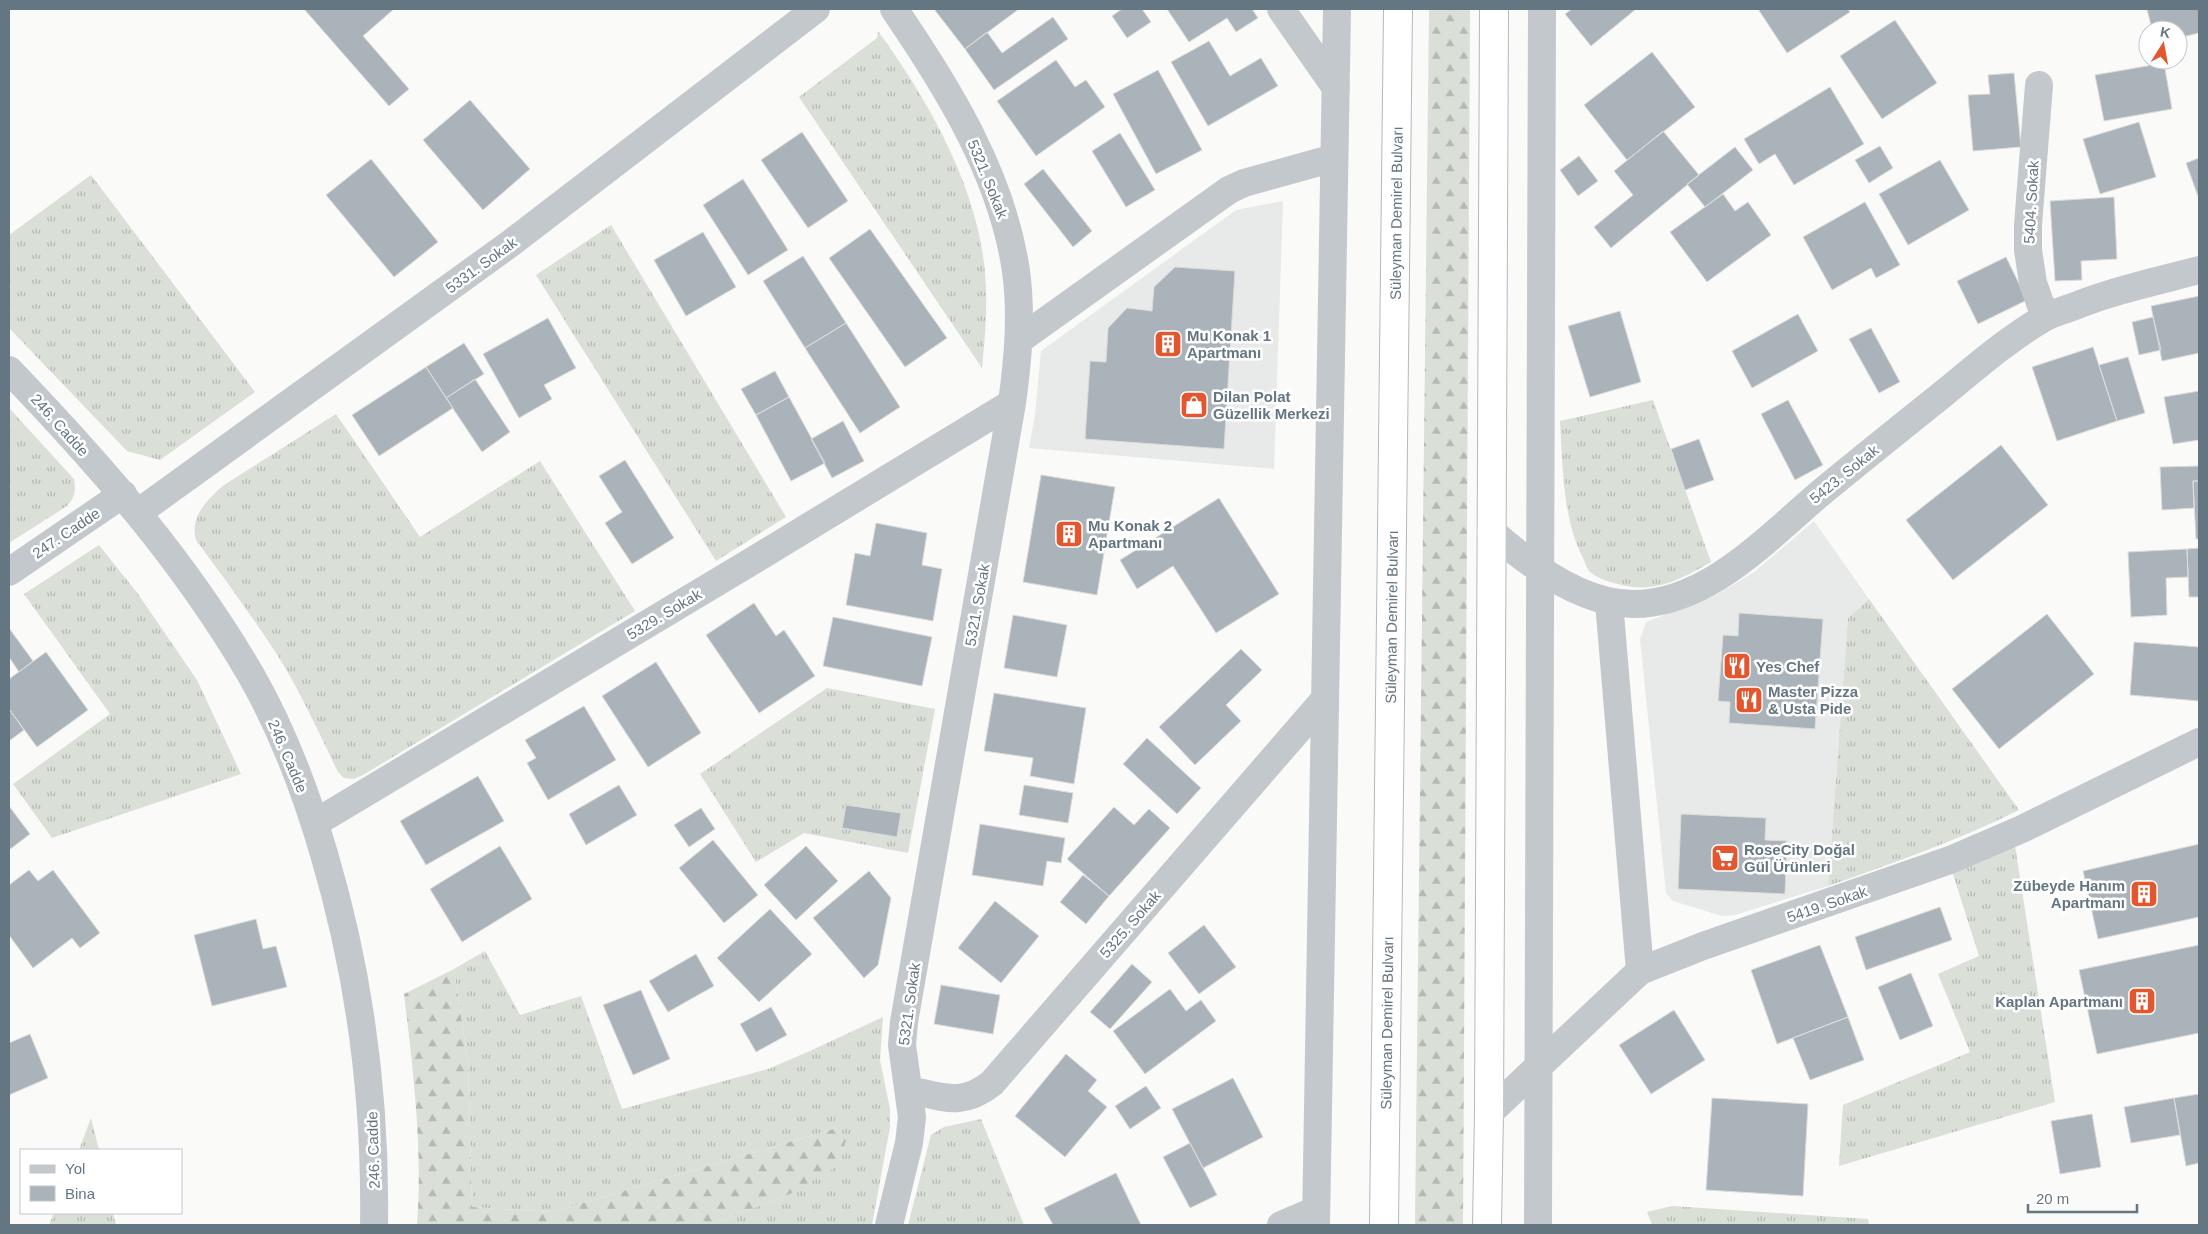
<svg xmlns="http://www.w3.org/2000/svg" width="2208" height="1234" font-family="Helvetica,sans-serif">
<style>
.built{fill:#e8e9e9}
.grass{fill:url(#grass-tufts)}
.forest{fill:url(#forest-firs)}
.building{fill:#aab3b9;stroke:#dcdcda}
.lines{fill:none;stroke-linecap:round;stroke-linejoin:round}
.highway-casing{stroke:#b4b9bd;stroke-width:30}
.minor{stroke:#c3c8cc;stroke-width:28}
.highway{stroke:#fff;stroke-width:28}
.labels{text-anchor:middle;dominant-baseline:central;stroke-width:5;stroke-linejoin:round;paint-order:stroke}
.street-label{font-size:15px;fill:#657683;stroke:#fff}
.poi-label{font-size:15px;font-weight:bold;fill:#657683;stroke:#fff;text-anchor:start}
</style>
<defs>
<pattern id="grass-tufts" width="24" height="20" patternUnits="userSpaceOnUse" patternTransform="scale(1.25)"><rect width="24" height="20" fill="#dadfd7"/><path d="M3 7l-1-3M5 7V3M7 7l1-3M15 17l-1-3M17 17v-4M19 17l1-3" fill="none" stroke="#b4b9b4"/></pattern>
<pattern id="forest-firs" width="22" height="20" patternUnits="userSpaceOnUse" patternTransform="scale(1.25)"><rect width="22" height="20" fill="#dadfd7"/><path d="M5 1l3.5 6h-7zM16 11l3.5 6h-7z" fill="#b4b9b4"/></pattern>
</defs>
<rect width="100%" height="100%" fill="#fafaf8"/>
<path class="built" d="M1283 201 1274 469 1029 448 1035 415 1041 351 1236 210Z
M1814 521 1869 599 1848 618 1828 886 1735 915 1722 916 1673 901 1666 893 1640 639 1646 622 1716 595 1754 572Z"/>
<path class="grass" d="M878 31C928 100 978 187 985 273 988 305 985 336 982 368L799 97 877 38Z
M91 175 255 392 160 460 127 451 9 328V235Z
M611 225 786 517 716 561 536 275Z
M1653 400 1711 562C1680 580 1654 594 1618 584 1609 582 1597 578 1590 572 1587 569 1585 562 1583 558 1562 516 1563 468 1560 421Z
M10 409 74 479C76 491 75 497 67 506L9 543V410Z
M336 414 420 537 540 461 635 611 363 775 353 779 344 778 338 772C319 733 301 693 278 656 252 616 224 578 196 540 189 517 208 499 224 485Z
M99 545 138 594 197 680 241 774 52 838 13 784 110 714 24 594Z
M1869 599 2019 810C1957 841 1893 863 1828 886L1848 618Z
M827 688 935 709 908 853 804 833 756 862 700 774Z
M2015 846 2055 1102 1839 1166 1843 1105 1970 1052 1938 974 1979 956 1952 871Z
M485 951 520 1015 581 996 622 1109 768 1069 810 1051 883 1017 880 1060 890 1109V1127L872 1225H708L788 1195 837 1128 552 1212 472 1207 468 1062 454 969Z
M91 1118 99 1150H79Z
M981 1119 1024 1225H908L931 1135 944 1127Z
M1672 1206 1868 1219 1869 1225H1652L1647 1212Z
M54 1213H113L116 1225H49Z"/>
<path class="forest" d="M1429 9H1470L1463 1225H1415Z
M454 969 468 1062 472 1207 552 1212 837 1128 846 1140 838 1166 788 1195 708 1225H417C423 1151 413 1068 404 994Z"/>
<path class="building" d="M304 9H394L363 36 409 89 389 106Z
M934 9H1019L965 49Z
M1122 9H1142L1151 22 1127 38 1112 16Z
M1167 9H1252L1258 18 1236 32 1227 18 1189 42Z
M1572 9H1636L1591 46 1565 14Z
M1758 9H1848L1850 12 1787 53Z
M2147 9H2199V33L2178 38V30H2152Z
M1053 17 1068 39 994 90 965 49 987 32 1002 53Z
M1895 20 1937 83 1882 119 1840 56Z
M1209 41 1230 76 1261 58 1278 86 1208 126 1171 62Z
M1652 52 1695 107 1627 160 1584 105Z
M1056 60 1075 87 1086 80 1105 107 1036 156 997 101Z
M2164 63 2172 109 2104 121 2095 75Z
M1158 70 1202 150 1156 174 1113 94Z
M2014 73 2021 147 1973 151 1968 95 1990 94 1988 75Z
M1830 87 1864 144 1794 185 1775 154 1759 164 1744 139Z
M470 100 530 169 483 210 423 140Z
M2139 122 2156 177 2100 194 2083 139Z
M1663 131 1699 175 1611 248 1594 227 1633 195 1614 171Z
M802 132 848 201 808 228 761 160Z
M1120 133 1155 190 1126 207 1092 151Z
M1880 146 1893 168 1869 183 1855 160Z
M1735 147 1753 170 1705 207 1687 184Z
M1579 156 1598 181 1578 196 1560 170Z
M2199 158V199L2186 163Z
M371 159 438 242 394 277 326 195Z
M1940 160 1969 210 1908 245 1879 194Z
M1043 169 1092 231 1073 247 1024 184Z
M743 179 788 250 748 275 703 205Z
M1723 194 1735 211 1748 202 1771 235 1707 282 1670 232Z
M2114 197 2117 259 2081 261 2082 280 2055 281 2050 201Z
M1865 202 1900 265 1876 278 1871 268 1832 290 1803 237Z
M870 229 947 338 905 367 829 258Z
M703 232 736 287 686 316 654 260Z
M803 256 846 323 805 348 763 281Z
M2006 257 2027 300 1978 324 1957 281Z
M1175 267 1235 271 1224 449 1085 439 1090 361 1106 362 1108 328 1127 308 1152 311 1154 287Z
M2199 296V353L2162 361 2151 306Z
M1620 311 1641 382 1590 397 1568 326Z
M1798 314 1818 351 1752 388 1732 351Z
M2153 317 2161 350 2139 355 2132 322Z
M548 318 576 368 544 385 552 399 519 418 483 354Z
M846 323 900 407 860 433 805 348Z
M1871 328 1900 382 1879 393 1849 339Z
M464 343 484 374 446 398 426 367Z
M2093 347 2117 421 2057 441 2032 367Z
M2128 357 2145 413 2117 421 2099 365Z
M426 367 453 408 379 456 352 415Z
M775 371 789 397 756 415 741 389Z
M475 379 510 432 482 452 446 398Z
M2199 391V440L2173 444 2164 397Z
M789 397 825 463 791 481 756 415Z
M1788 400 1823 465 1795 480 1761 414Z
M843 421 864 461 832 478 811 439Z
M1699 439 1714 480 1685 490 1671 449Z
M2001 445 2048 505 1953 580 1906 520Z
M625 460 674 538 632 564 605 523 622 512 599 476Z
M2199 466V481H2193L2194 508 2162 510 2160 467Z
M1041 475 1115 487 1097 595 1023 582Z
M2193 481H2199V539H2196Z
M1219 498 1279 594 1216 633 1173 566 1137 589 1120 560Z
M876 523 927 533 922 565 942 569 933 621 846 605 855 553 870 556Z
M2199 548V597H2189L2187 549Z
M2187 549 2188 577 2166 578 2167 615 2131 617 2128 552Z
M754 603 776 636 784 630 815 676 759 713 706 635Z
M1739 613 1823 619 1815 729 1729 723 1730 702 1718 701 1723 635 1738 636Z
M2047 614 2094 674 1999 749 1952 689Z
M1013 615 1067 625 1057 677 1004 668Z
M833 617 932 637 922 686 823 666Z
M9 628 33 661 19 672 9 657Z
M2134 642 2199 647V701L2130 695Z
M1241 649 1262 670 1226 705 1241 721 1195 765 1159 727Z
M46 652 88 710 37 747 9 709V679Z
M656 662 701 733 648 767 602 696Z
M994 693 1086 708 1074 784 1030 776 1033 758 984 751Z
M584 706 616 760 548 800 527 763 536 758 525 740Z
M9 709 24 730 9 741Z
M1147 738 1201 788 1177 814 1123 764Z
M478 776 504 821 426 865 400 821Z
M619 785 637 815 586 845 569 814Z
M1024 785 1073 793 1068 823 1019 815Z
M846 805 901 813 897 837 842 828Z
M9 806 30 834 9 850Z
M1114 807 1134 825 1149 809 1170 828 1109 896 1067 859Z
M701 808 715 829 689 847 674 825Z
M1681 814 1766 818 1765 840 1787 841 1785 894 1678 889Z
M980 824 1065 838 1061 863 1047 861 1043 886 972 875Z
M713 840 758 895 724 923 679 868Z
M2199 844V917L2098 939 2083 871Z
M500 846 532 899 462 942 430 889Z
M806 846 838 881 796 920 764 885Z
M29 870 38 881 53 870 100 933 80 948 72 938 33 968 9 935V885Z
M869 871 891 898 878 965 864 978 813 918Z
M1083 875 1109 896 1086 924 1060 902Z
M995 901 1039 936 1001 983 958 948Z
M1940 907 1952 940 1866 970 1855 937Z
M770 909 812 954 759 1002 717 958Z
M256 919 263 949 276 946 287 987 212 1006 194 935Z
M1204 925 1236 967 1199 994 1168 953Z
M1820 945 1848 1017 1777 1044 1751 970Z
M2199 945V1033L2097 1054 2079 970Z
M696 954 714 986 668 1012 649 981Z
M1132 964 1152 982 1110 1029 1090 1012Z
M1911 973 1933 1026 1900 1040 1878 987Z
M941 985 1000 995 993 1034 934 1024Z
M1170 989 1186 1011 1201 1000 1216 1021 1145 1074 1113 1031Z
M641 990 670 1059 633 1075 603 1005Z
M771 1007 787 1035 756 1052 740 1024Z
M1674 1010 1705 1060 1651 1094 1619 1045Z
M1848 1017 1864 1060 1810 1080 1793 1038Z
M30 1034 48 1078 9 1095V1043Z
M1066 1054 1097 1080 1088 1091 1107 1107 1065 1157 1015 1116Z
M1233 1078 1263 1137 1203 1168 1172 1109Z
M1146 1086 1161 1108 1130 1129 1115 1106Z
M2199 1094V1163L2186 1166 2174 1098Z
M1712 1098 1808 1104 1803 1196 1706 1190Z
M2174 1098 2180 1135 2131 1143 2124 1107Z
M2092 1114 2101 1167 2060 1174 2051 1121Z
M1190 1143 1217 1195 1190 1208 1163 1157Z
M1116 1173 1141 1225H1053L1044 1208Z"/>
<g class="lines">
<defs>
<g id="highway">
<path id="s1" d="M1384 1225 1398 9"/>
<path d="M1487 1225 1489 1113 1494 9"/>
</g>
</defs>
<use href="#highway" class="highway-casing"/>
<path class="minor" d="M1281 9 1336 88
M2039 85 2028 225V250L2033 283 2045 317
M1019 340 1229 190 1244 183 1334 158
M9 370C100 465 184 560 251 675 283 731 306 792 324 854 360 975 376 1099 374 1225
M139 512 511 243 816 9
M1491 531C1527 563 1582 604 1633 604 1709 604 1769 536 1823 491 1863 458 1903 426 1943 394 1976 367 2008 339 2044 318 2053 313 2065 310 2075 306 2115 290 2158 281 2199 270
M9 572 123 494
M1609 602 1640 971
M315 823 749 563 1012 403
M909 1090C944 1097 962 1107 992 1083L1325 699
M1489 1113 1640 971 1703 946 1950 860 2022 829 2199 742
M889 1225 909 1143 912 1117 902 1045 904 1022 1012 403C1018 359 1022 315 1016 271 1002 175 948 88 894 9
M1281 1225 1316 1210
M1316 1225 1337 9
M1538 1225 1542 9"/>
<use href="#highway" class="highway"/>
</g>
<defs>
<symbol id="building-square" viewBox="-11 -11 22 22"><rect x="-9" y="-9" width="18" height="18" rx="4" fill="#e4572e" stroke="#fff"/><path d="M-4-6H4V6H1V3H-1V6H-4ZM-2.5-4.3h1.7v1.8h-1.7ZM.8-4.3h1.7v1.8H.8ZM-2.5-1h1.7V.8h-1.7ZM.8-1h1.7V.8H.8Z" fill="#fff"/></symbol>
<symbol id="shop-square" viewBox="-11 -11 22 22"><rect x="-9" y="-9" width="18" height="18" rx="4" fill="#e4572e" stroke="#fff"/><path d="M-5-2.5h2.3a2.7 3.5 0 0 1 5.4 0H5L5.5 6h-11ZM-1.5-2.5h3a1.5 2.3 0 0 0-3 0Z" fill="#fff"/></symbol>
<symbol id="restaurant-square" viewBox="-11 -11 22 22"><rect x="-9" y="-9" width="18" height="18" rx="4" fill="#e4572e" stroke="#fff"/><path d="M-5-6h1v4h1v-4h1v4h1v-4h1v5L-1.5 .5V6h-2V.5L-5-1ZM5-6V6H3V1.5H1.5Q1.5-4 5-6Z" fill="#fff"/></symbol>
<symbol id="supermarket-square" viewBox="-11 -11 22 22"><rect x="-9" y="-9" width="18" height="18" rx="4" fill="#e4572e" stroke="#fff"/><path d="M-6-5.5h2.5l.6 2H6L4.5 2H-2.5L-4.4-4H-6ZM-1.5 3.2a1.3 1.3 0 1 0 .1 0ZM3 3.2a1.3 1.3 0 1 0 .1 0Z" fill="#fff"/></symbol>
</defs>
<g fill-rule="evenodd">
<use href="#building-square" x="1152" y="328" width="32" height="32"/>
<use href="#shop-square" x="1178" y="389" width="32" height="32"/>
<use href="#building-square" x="1053" y="518" width="32" height="32"/>
<use href="#restaurant-square" x="1721" y="650" width="32" height="32"/>
<use href="#restaurant-square" x="1733" y="684" width="32" height="32"/>
<use href="#supermarket-square" x="1709" y="842" width="32" height="32"/>
<use href="#building-square" x="2128" y="878" width="32" height="32"/>
<use href="#building-square" x="2126" y="985" width="32" height="32"/>
</g>
<g class="labels">
<g class="street-label">
<text transform="translate(988 179) rotate(68)">5321. Sokak</text>
<text transform="translate(2031 202) rotate(-87)">5404. Sokak</text>
<text stroke="none"><textPath href="#s1" startOffset="1012">Süleyman Demirel Bulvarı</textPath></text>
<text transform="translate(481 265) rotate(-36)">5331. Sokak</text>
<text transform="translate(60 425) rotate(48)">246. Cadde</text>
<text transform="translate(1844 474) rotate(-39)">5423. Sokak</text>
<text transform="translate(66 533) rotate(-34)">247. Cadde</text>
<text transform="translate(977 605) rotate(-80)">5321. Sokak</text>
<text transform="translate(664 614) rotate(-31)">5329. Sokak</text>
<text stroke="none"><textPath href="#s1" startOffset="608">Süleyman Demirel Bulvarı</textPath></text>
<text transform="translate(288 756) rotate(67)">246. Cadde</text>
<text transform="translate(1827 904) rotate(-19)">5419. Sokak</text>
<text transform="translate(1130 924) rotate(-49)">5325. Sokak</text>
<text transform="translate(909 1004) rotate(-82)">5321. Sokak</text>
<text stroke="none"><textPath href="#s1" startOffset="202">Süleyman Demirel Bulvarı</textPath></text>
<text transform="translate(373 1150) rotate(-92)">246. Cadde</text>
</g>
<g class="poi-label">
<text x="1187" y="335">Mu Konak 1<tspan x="1187" dy="17">Apartmanı</tspan></text>
<text x="1213" y="396">Dilan Polat<tspan x="1213" dy="17">Güzellik Merkezi</tspan></text>
<text x="1088" y="525">Mu Konak 2<tspan x="1088" dy="17">Apartmanı</tspan></text>
<text x="1756" y="666">Yes Chef</text>
<text x="1768" y="691">Master Pizza<tspan x="1768" dy="17">&amp; Usta Pide</tspan></text>
<text x="1744" y="849">RoseCity Doğal<tspan x="1744" dy="17">Gül Ürünleri</tspan></text>
<text x="2125" y="885" text-anchor="end">Zübeyde Hanım<tspan x="2125" dy="17">Apartmanı</tspan></text>
<text x="2123" y="1001" text-anchor="end">Kaplan Apartmanı</text>
</g>
</g>
<rect width="2208" height="1234" fill="none" stroke="#657683" stroke-width="20"/>
<rect x="20" y="1149" width="162" height="65" fill="#ffffff" stroke="#c1c8cd"/>
<rect x="30" y="1165" width="25" height="8" fill="#c3c8cc" stroke="#c1c8cd"/>
<text x="65" y="1174" font-size="15" fill="#657683">Yol</text>
<rect x="30" y="1186" width="25" height="15" fill="#aab3b9" stroke="#c1c8cd"/>
<text x="65" y="1199" font-size="15" fill="#657683">Bina</text>
<g transform="translate(2163 45) rotate(11)"><circle r="24" fill="#ffffff" stroke="#c1c8cd"/>
<path d="M0-4L9 19L0 12L-9 19Z" fill="#e4572e"/>
<text y="-8" font-size="14" font-weight="bold" text-anchor="middle" fill="#657683">K</text>
</g>
<path d="M2028 1204v8h109v-8" fill="none" stroke="#657683" stroke-width="2.5"/>
<text x="2036" y="1204" font-size="15" fill="#657683" stroke="#ffffff" stroke-width="4" paint-order="stroke">20 m</text>
</svg>
